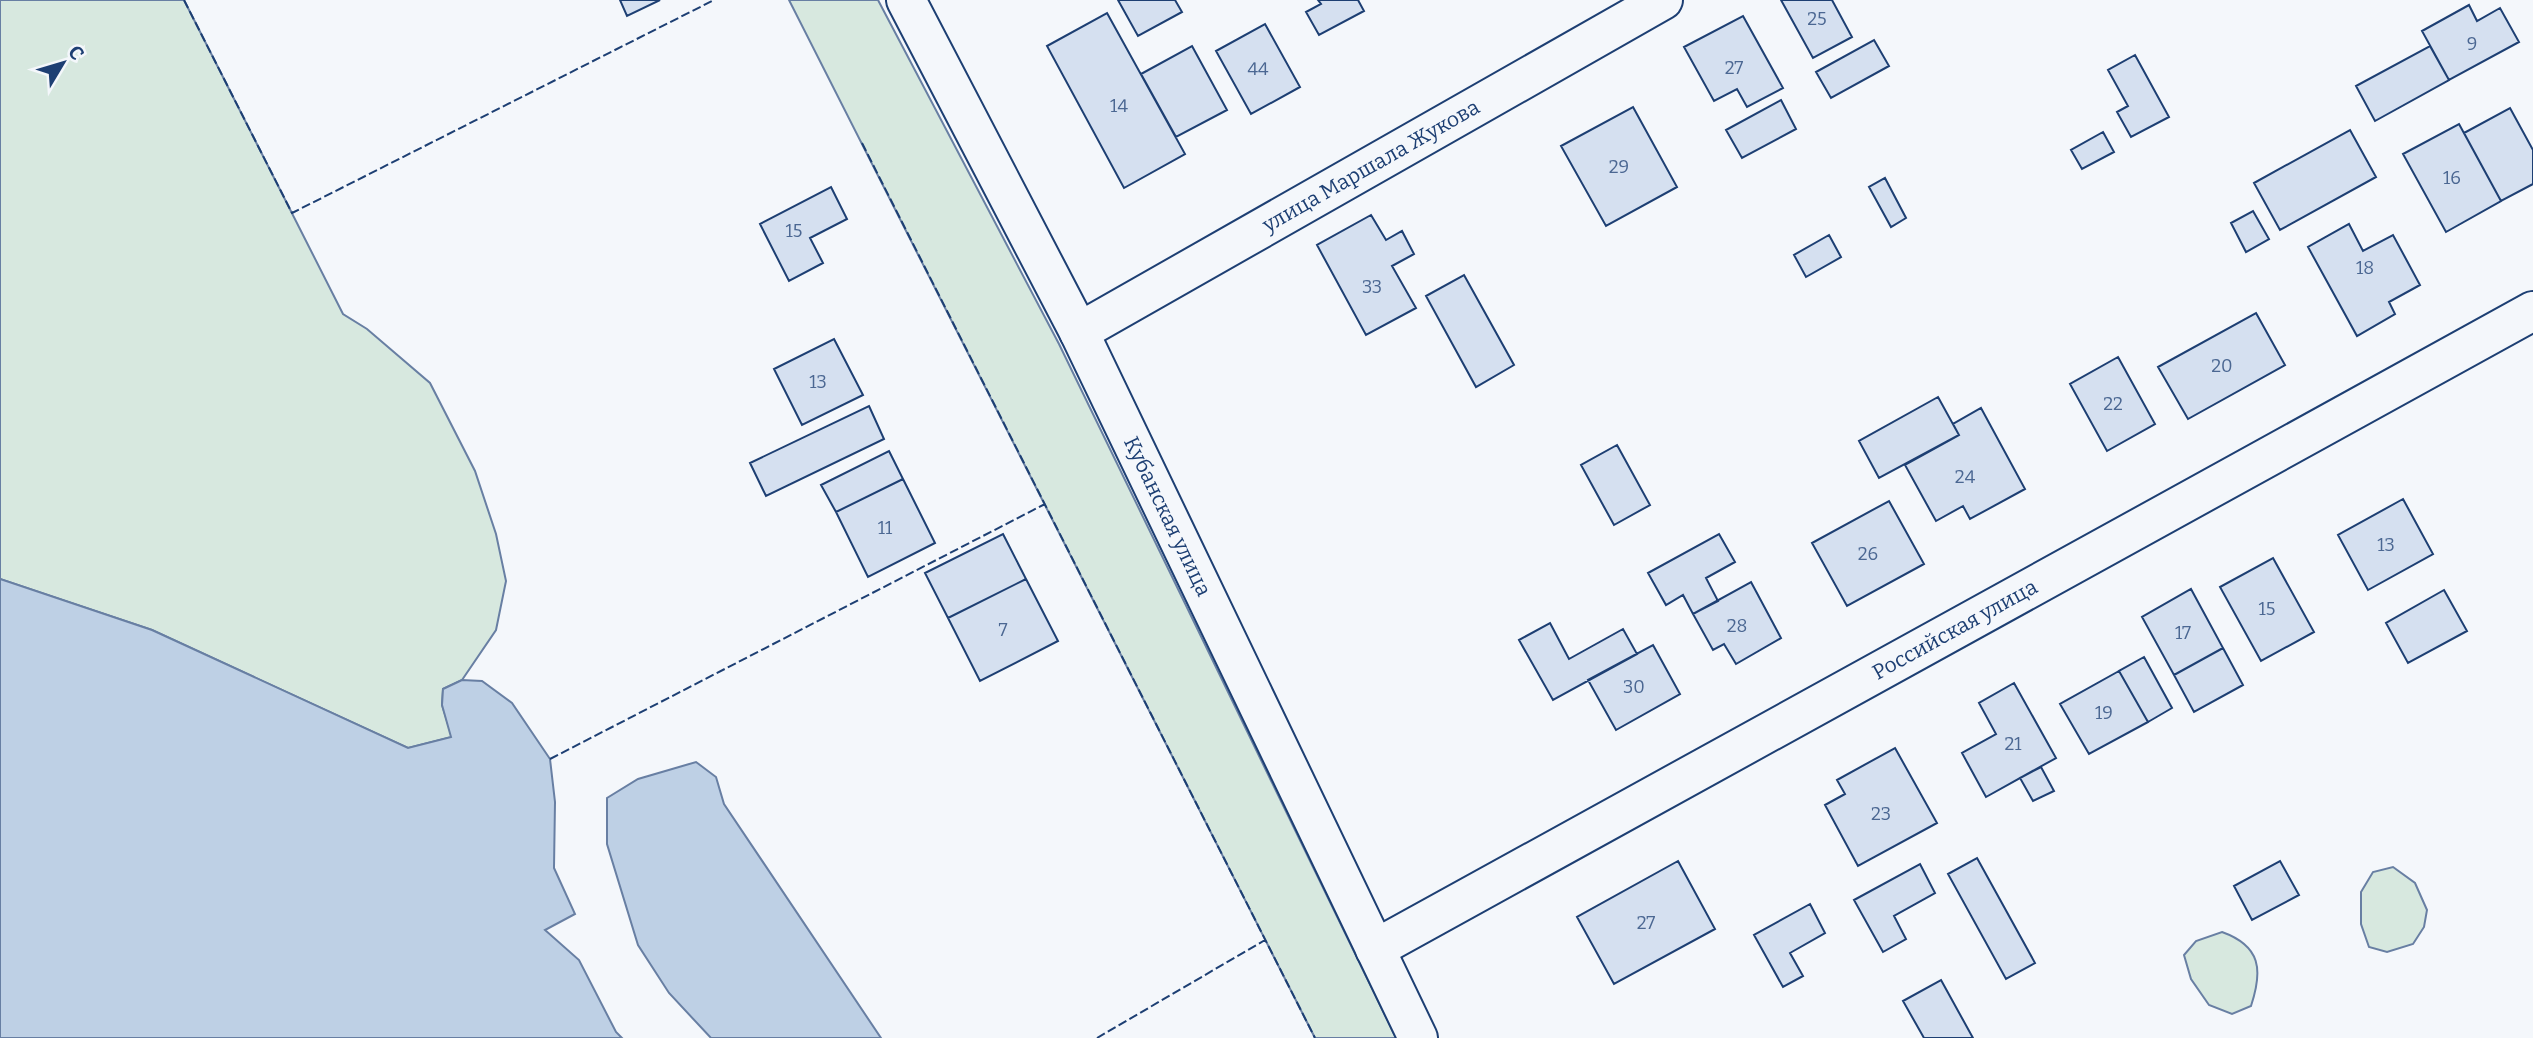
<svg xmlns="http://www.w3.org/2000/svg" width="2533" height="1038" font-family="Bitter,serif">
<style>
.green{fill:#d7e8df;stroke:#687fa3;stroke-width:2}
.water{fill:#bed0e5;stroke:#687fa3;stroke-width:2}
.building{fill:#d5e0f0;stroke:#1d3f73;stroke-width:2}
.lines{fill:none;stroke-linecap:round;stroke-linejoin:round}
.minor-casing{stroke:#1d3f73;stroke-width:42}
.minor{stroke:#f4f7fb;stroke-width:38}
.fence{stroke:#1d3f73;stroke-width:2;stroke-dasharray:9 3.5;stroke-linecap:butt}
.labels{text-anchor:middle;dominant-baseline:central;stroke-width:5;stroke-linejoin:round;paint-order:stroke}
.number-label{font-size:18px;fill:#4b6792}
.street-label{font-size:21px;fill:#1d3f73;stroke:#f4f7fb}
</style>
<rect width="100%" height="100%" fill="#f4f7fb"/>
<path class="green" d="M0 0H184L343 314 367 329 430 383 475 471 496 534 506 581 496 630 462 680 443 689 442 705 452 737 408 748 152 630 0 579Z
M789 0H878L1059 344 1396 1038H1315Z
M2393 867 2415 883 2427 910 2424 927 2413 944 2387 952 2369 947 2361 924V892L2373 872Z
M2222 932C2261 946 2263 970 2251 1006L2232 1014 2209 1005 2191 979 2184 955 2196 941Z"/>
<path class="water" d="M0 579 152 630 408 748 451 737 442 705 443 689 462 680 482 681 512 703 550 759 555 802 554 868 575 914 545 930 579 960 616 1032 622 1038H0Z
M696 762 716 777 724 804 881 1038H711L669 993 638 945 607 844V798L638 779Z"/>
<path class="building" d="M620 0H660L627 16Z
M1118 0H1175L1182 12 1138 36Z
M1318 0H1358L1364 11 1319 35 1306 12 1321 4Z
M1781 0H1832L1852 37 1813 58Z
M2469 5 2477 21 2500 8 2519 42 2449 80 2422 31Z
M1107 13 1185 154 1124 188 1047 46Z
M1743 16 1783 88 1747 107 1737 89 1714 101 1684 47Z
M1265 24 1300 87 1251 114 1216 51Z
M1874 40 1889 66 1831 98 1816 72Z
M1192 46 1227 110 1176 137 1141 74Z
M2430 46 2449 80 2375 121 2356 86Z
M2135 55 2169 117 2131 137 2117 112 2128 106 2108 70Z
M1781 100 1796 129 1742 158 1726 130Z
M1633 107 1677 187 1606 226 1561 146Z
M2510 108 2533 150V184L2501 201 2464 133Z
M2459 124 2501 201 2446 232 2403 154Z
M2350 130 2376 177 2280 230 2254 183Z
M2103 132 2114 152 2082 169 2071 150Z
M1885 178 1906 218 1891 227 1869 187Z
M831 187 847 219 810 238 823 263 789 281 760 224Z
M2253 211 2269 239 2246 252 2231 223Z
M1371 215 1386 240 1402 231 1414 254 1392 266 1416 308 1366 335 1317 245Z
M2349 224 2363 251 2393 235 2420 285 2389 302 2395 314 2357 336 2308 247Z
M1829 235 1841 257 1806 277 1794 255Z
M1464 275 1514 365 1476 387 1426 296Z
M2256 313 2285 365 2188 419 2158 367Z
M834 339 863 395 802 425 774 369Z
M2118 357 2155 424 2107 451 2070 384Z
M1938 397 1959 435 1879 478 1859 441Z
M869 406 884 439 766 496 750 463Z
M1981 408 2025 489 1970 519 1963 506 1936 521 1905 465 1959 435 1953 424Z
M1617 445 1650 505 1614 525 1581 465Z
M889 451 903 479 836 512 821 485Z
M903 479 935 543 868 577 836 512Z
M2403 499 2433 554 2368 590 2338 535Z
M1889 501 1924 564 1847 606 1812 543Z
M1003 534 1026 579 948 618 925 573Z
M1719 534 1735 562 1706 578 1718 601 1693 614 1683 595 1666 605 1648 573Z
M2273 558 2314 632 2261 661 2220 587Z
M1026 579 1058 641 980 681 948 618Z
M1751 582 1781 638 1736 664 1724 644 1713 650 1693 614Z
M2191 589 2223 648 2174 675 2142 617Z
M2444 590 2467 631 2408 663 2386 623Z
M1550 623 1569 659 1623 629 1637 654 1553 700 1519 640Z
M1653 645 1680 694 1616 730 1588 680Z
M2223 648 2243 685 2194 712 2174 675Z
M2144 657 2172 708 2148 722 2119 671Z
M2119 671 2148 722 2089 754 2060 704Z
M2014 683 2056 758 1986 797 1962 753 1996 734 1979 703Z
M1895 748 1937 823 1858 866 1825 805 1845 794 1837 780Z
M2041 767 2054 791 2033 801 2020 778Z
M1977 858 2035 963 2006 979 1948 874Z
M1678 861 1715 929 1614 984 1577 917Z
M2280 861 2299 895 2252 920 2234 886Z
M1920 864 1935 893 1894 916 1906 939 1883 952 1854 900Z
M1810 904 1825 933 1790 953 1803 976 1783 987 1754 935Z
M1941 980 1973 1038H1924L1903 1001Z"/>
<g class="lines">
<defs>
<g id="minor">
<path id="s1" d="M906 0 1079 332 1418 1038"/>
<path id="s2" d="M1079 332 1663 0"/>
<path id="s3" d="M1375 949 2533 311"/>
</g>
</defs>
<use href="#minor" class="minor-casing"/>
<use href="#minor" class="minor"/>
<path class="fence" d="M184 0 292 213 714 0
M862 143 1315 1038
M550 759 1045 504
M1097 1038 1265 940"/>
</g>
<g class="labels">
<g class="number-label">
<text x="1817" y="19">25</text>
<text x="2472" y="44">9</text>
<text x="1734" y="68">27</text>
<text x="1258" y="69">44</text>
<text x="1119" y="106">14</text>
<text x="1619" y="167">29</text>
<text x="2452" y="178">16</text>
<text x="794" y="231">15</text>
<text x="2365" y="268">18</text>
<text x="1372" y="287">33</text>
<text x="2222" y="366">20</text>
<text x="818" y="382">13</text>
<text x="2113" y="404">22</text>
<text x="1965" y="477">24</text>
<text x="885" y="528">11</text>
<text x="2386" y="545">13</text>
<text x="1868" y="554">26</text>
<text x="2267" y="609">15</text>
<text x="1737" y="626">28</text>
<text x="1003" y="630">7</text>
<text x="2183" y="633">17</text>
<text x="1634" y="687">30</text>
<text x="2104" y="713">19</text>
<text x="2013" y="744">21</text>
<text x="1881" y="814">23</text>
<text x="1646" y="923">27</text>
</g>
<g class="street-label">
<text stroke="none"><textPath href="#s2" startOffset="336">улица Маршала Жукова</textPath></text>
<text stroke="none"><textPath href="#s1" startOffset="579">Кубанская улица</textPath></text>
<text stroke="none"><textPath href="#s3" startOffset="662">Российская улица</textPath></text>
</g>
</g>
<g transform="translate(63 63) rotate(52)" stroke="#f4f7fb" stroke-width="5" paint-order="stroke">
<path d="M0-5L12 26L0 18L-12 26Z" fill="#1d3f73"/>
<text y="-10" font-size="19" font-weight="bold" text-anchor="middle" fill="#1d3f73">С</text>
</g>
</svg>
